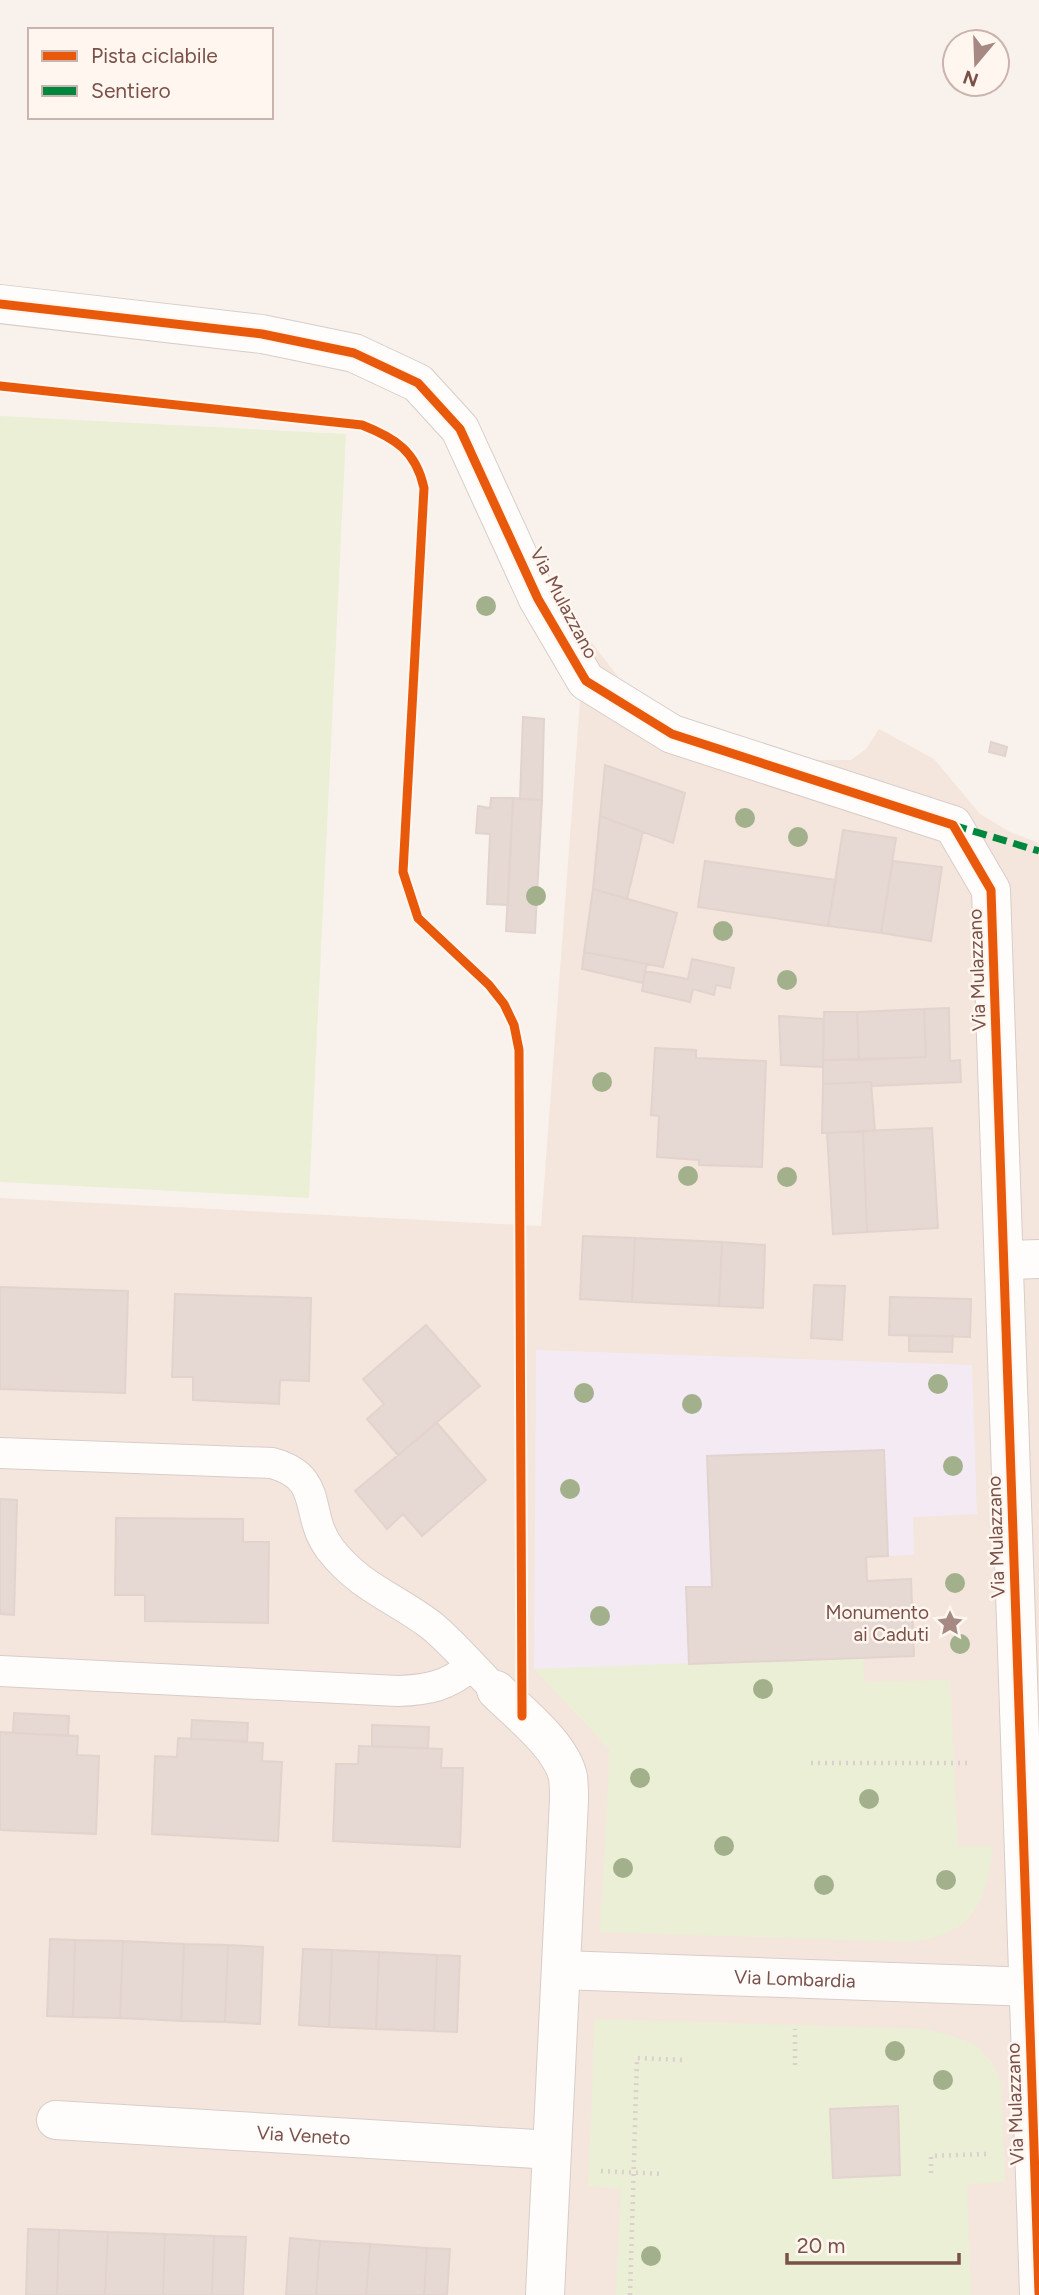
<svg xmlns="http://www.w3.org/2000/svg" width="1039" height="2295" font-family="Figtree,sans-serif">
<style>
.residential{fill:#f4e6dc}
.education{fill:#f3eaf4}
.green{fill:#eaefd6}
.building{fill:#e6d8d3;stroke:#e2d3ce;stroke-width:2}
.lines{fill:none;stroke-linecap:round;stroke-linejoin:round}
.service-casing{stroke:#d8cdc9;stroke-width:32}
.minor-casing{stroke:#d8cdc9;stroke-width:40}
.path{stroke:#dbd0ce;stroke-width:4.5;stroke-dasharray:2 5;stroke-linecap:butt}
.service{stroke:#fefdfc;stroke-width:30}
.minor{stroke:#fefdfc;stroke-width:38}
.quiet{stroke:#00873e;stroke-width:7;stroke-dasharray:14 7;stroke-linecap:butt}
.cycleway-casing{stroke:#fff6ef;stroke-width:13}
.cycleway{stroke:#e8590c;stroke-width:9}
.tree{fill:#a2b08c}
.labels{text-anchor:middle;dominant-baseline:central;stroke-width:5;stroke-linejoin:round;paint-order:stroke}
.street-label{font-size:19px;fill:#7a5149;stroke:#fff6ef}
.poi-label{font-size:19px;fill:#7a5149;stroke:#fff6ef;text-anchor:end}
</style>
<rect width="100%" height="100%" fill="#f9f2ec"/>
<path class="residential" d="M585 634 620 679 671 717 810 760H851L866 749 879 729 934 759 980 814 1010 832 1039 843V2295H0V1198L541 1226Z"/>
<path class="education" d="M536 1350 972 1365 977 1514 913 1517 914 1555 888 1556 883 1450 707 1456 712 1587 686 1588 689 1664 534 1669Z"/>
<path class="green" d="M0 416 346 434 309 1198 0 1182Z
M863 1657 864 1682 950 1680 958 1846H992C990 1883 980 1923 939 1936 930 1939 921 1940 912 1942L600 1932 610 1750 534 1669Z
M595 2019 925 2029 953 2036 978 2046 993 2064 1001 2082 1005 2182 967 2184 971 2295H616L621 2189 588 2186Z"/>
<path class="building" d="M523 717 544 719 542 800 520 799Z
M991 742 1007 747 1005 756 989 752Z
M605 765 685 793 673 843 600 816Z
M491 798H513L508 905 487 904 490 834 476 833 478 806 490 808Z
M513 798 542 800 535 933 506 931Z
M600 816 643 832 627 899 593 889Z
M843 830 896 838 881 933 828 926Z
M705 861 836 880 828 926 698 907Z
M893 861 942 867 931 941 881 933Z
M593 889 677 913 663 967 584 952Z
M584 952 647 964 643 983 582 969Z
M692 959 734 968 730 988 716 985 714 995 693 989 690 1002 642 991 645 971 688 979Z
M949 1008 950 1061 960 1060 961 1082 872 1086 871 1082 823 1084V1060L926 1057 924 1009Z
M924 1009 926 1057 859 1060 857 1012Z
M824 1012H857L859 1060H823Z
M779 1016 824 1019 823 1067 781 1065Z
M655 1048 696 1050V1058L766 1061 762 1167 699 1165V1160L657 1157 659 1116 651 1115Z
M871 1082 875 1131 822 1133 823 1084Z
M932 1128 938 1228 867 1232 863 1131Z
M863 1131 867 1232 833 1234 827 1133Z
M583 1236 635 1238 632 1302 580 1299Z
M635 1238 722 1242 719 1306 632 1302Z
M722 1242 765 1245 763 1308 719 1306Z
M814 1285 845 1286 842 1340 811 1338Z
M0 1287 128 1291 125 1393 0 1389Z
M175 1294 311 1298 309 1381 280 1380 279 1404 193 1400V1377H172Z
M890 1297 971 1299 970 1337 889 1335Z
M426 1325 480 1386 398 1455 367 1419 384 1404 363 1379Z
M909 1335 953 1336 952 1352 909 1351Z
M437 1423 486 1480 422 1536 403 1514 387 1529 355 1491Z
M884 1450 888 1556 866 1557 867 1581 911 1579 914 1656 689 1664 686 1587H712L707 1456Z
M0 1499 17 1500 14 1615 0 1614Z
M116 1518 243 1519V1542H269L268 1623 145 1621V1595H115Z
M14 1713 69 1716 68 1736 13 1733Z
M192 1720 248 1723 247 1741 191 1739Z
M372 1725 429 1727 428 1748 372 1746Z
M0 1732 78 1736 77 1755 99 1756 96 1834 0 1830Z
M178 1738 263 1743 262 1761 282 1762 278 1841 152 1834 155 1756 177 1757Z
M359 1746 442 1749 441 1768H463L460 1847 333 1841 336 1764H358Z
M50 1939 75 1940 73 2017 47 2016Z
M75 1940 123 1941 120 2018 73 2017Z
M123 1941 184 1944 181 2021 120 2018Z
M184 1944 228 1945 225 2022 181 2021Z
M228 1945 263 1947 260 2024 225 2022Z
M303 1949 332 1950 329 2027 299 2025Z
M332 1950 379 1952 376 2029 329 2027Z
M379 1952 437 1955 434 2031 376 2029Z
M437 1955 460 1956 457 2032 434 2031Z
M898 2106 900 2175 833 2178 830 2109Z
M28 2229 59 2230 57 2295H26Z
M59 2230 108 2232 105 2295H57Z
M108 2232 165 2234 163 2295H105Z
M165 2234 214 2236 212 2295H163Z
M214 2236 246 2237 243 2295H212Z
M290 2238 320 2241 316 2295H286Z
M320 2241 370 2244 366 2295H316Z
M370 2244 427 2248 424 2295H366Z
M427 2248 450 2249 447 2295H424Z"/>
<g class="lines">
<defs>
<path id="service" d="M0 1453 272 1463C326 1478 303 1513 330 1549 360 1588 396 1598 432 1626 455 1645 475 1670 496 1690
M0 1671 398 1691C428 1690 448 1686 471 1666"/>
<g id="minor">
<path d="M0 304 262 334 354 353 418 383 460 429 538 599 586 681 672 734 953 825 991 890 1039 2293"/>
<path d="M1004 1260 1039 1259"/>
<path d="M496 1690C519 1713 561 1745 568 1777 569 1784 569 1793 569 1800L545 2295"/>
<path id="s1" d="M561 1970 1029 1987"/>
<path id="s2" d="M56 2120 552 2150"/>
</g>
</defs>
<use href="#service" class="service-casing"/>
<use href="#minor" class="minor-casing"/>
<path class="path" d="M811 1763H971
M795 2065V2029
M601 2171 663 2174
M931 2173V2156L986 2154
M630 2295 637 2058 683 2060"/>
<use href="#service" class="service"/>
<use href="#minor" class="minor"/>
<path class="quiet" d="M953 825 1039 851"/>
<defs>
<path id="cycleway" d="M0 304 262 334 354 353 418 383 460 429 538 599 586 681 672 734 953 825 991 890 1039 2293
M0 386 362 425C395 438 416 451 424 488L403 872 418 918 489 985 504 1004 514 1025 519 1050 522 1716"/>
</defs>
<use href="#cycleway" class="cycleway-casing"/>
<use href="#cycleway" class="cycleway"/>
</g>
<g class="tree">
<circle cx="486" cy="606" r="10"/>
<circle cx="745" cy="818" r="10"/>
<circle cx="798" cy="837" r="10"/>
<circle cx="536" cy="896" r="10"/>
<circle cx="723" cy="931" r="10"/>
<circle cx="787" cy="980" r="10"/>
<circle cx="602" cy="1082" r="10"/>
<circle cx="688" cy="1176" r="10"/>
<circle cx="787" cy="1177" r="10"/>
<circle cx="938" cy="1384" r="10"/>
<circle cx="584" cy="1393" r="10"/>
<circle cx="692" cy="1404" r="10"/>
<circle cx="953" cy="1466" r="10"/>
<circle cx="570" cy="1489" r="10"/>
<circle cx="955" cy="1583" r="10"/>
<circle cx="600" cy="1616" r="10"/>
<circle cx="960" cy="1644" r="10"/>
<circle cx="763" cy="1689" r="10"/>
<circle cx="640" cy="1778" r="10"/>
<circle cx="869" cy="1799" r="10"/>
<circle cx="724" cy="1846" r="10"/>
<circle cx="623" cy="1868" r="10"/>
<circle cx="946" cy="1880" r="10"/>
<circle cx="824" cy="1885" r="10"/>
<circle cx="895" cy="2051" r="10"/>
<circle cx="943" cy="2080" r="10"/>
<circle cx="651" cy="2256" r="10"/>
</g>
<defs>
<symbol id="sight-bare" viewBox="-9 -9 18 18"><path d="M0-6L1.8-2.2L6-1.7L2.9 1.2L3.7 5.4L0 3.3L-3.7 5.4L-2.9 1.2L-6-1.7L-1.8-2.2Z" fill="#a68982" stroke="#fff6ef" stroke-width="2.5" paint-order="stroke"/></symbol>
</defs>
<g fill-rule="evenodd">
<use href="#sight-bare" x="931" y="1604" width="38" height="38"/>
</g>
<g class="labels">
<g class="street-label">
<text transform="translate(564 603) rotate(62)">Via Mulazzano</text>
<text transform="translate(977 970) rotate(-92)">Via Mulazzano</text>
<text transform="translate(996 1537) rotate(-92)">Via Mulazzano</text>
<text stroke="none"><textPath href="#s1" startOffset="234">Via Lombardia</textPath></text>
<text transform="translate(1015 2104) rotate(-92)">Via Mulazzano</text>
<text stroke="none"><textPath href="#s2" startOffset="248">Via Veneto</textPath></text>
</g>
<g class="poi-label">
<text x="929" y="1612">Monumento<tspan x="929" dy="22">ai Caduti</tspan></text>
</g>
</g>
<rect x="28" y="28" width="245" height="91" fill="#fff6ef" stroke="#cab4ad" stroke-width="2"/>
<rect x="42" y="51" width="35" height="10" fill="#e8590c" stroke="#cab4ad" stroke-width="2"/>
<text x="91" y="63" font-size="21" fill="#7a5149">Pista ciclabile</text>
<rect x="42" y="86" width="35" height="10" fill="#00873e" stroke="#cab4ad" stroke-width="2"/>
<text x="91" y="98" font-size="21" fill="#7a5149">Sentiero</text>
<g transform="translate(976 63) rotate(199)"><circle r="33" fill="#fff6ef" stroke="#cab4ad" stroke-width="2"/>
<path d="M0-5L12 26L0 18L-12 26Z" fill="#a68982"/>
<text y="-10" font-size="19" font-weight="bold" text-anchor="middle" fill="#7a5149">N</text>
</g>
<path d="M787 2253v10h172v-10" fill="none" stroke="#7a5149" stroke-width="3.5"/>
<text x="797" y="2253" font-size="21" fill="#7a5149" stroke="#fff6ef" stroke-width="5" paint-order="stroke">20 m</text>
</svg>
